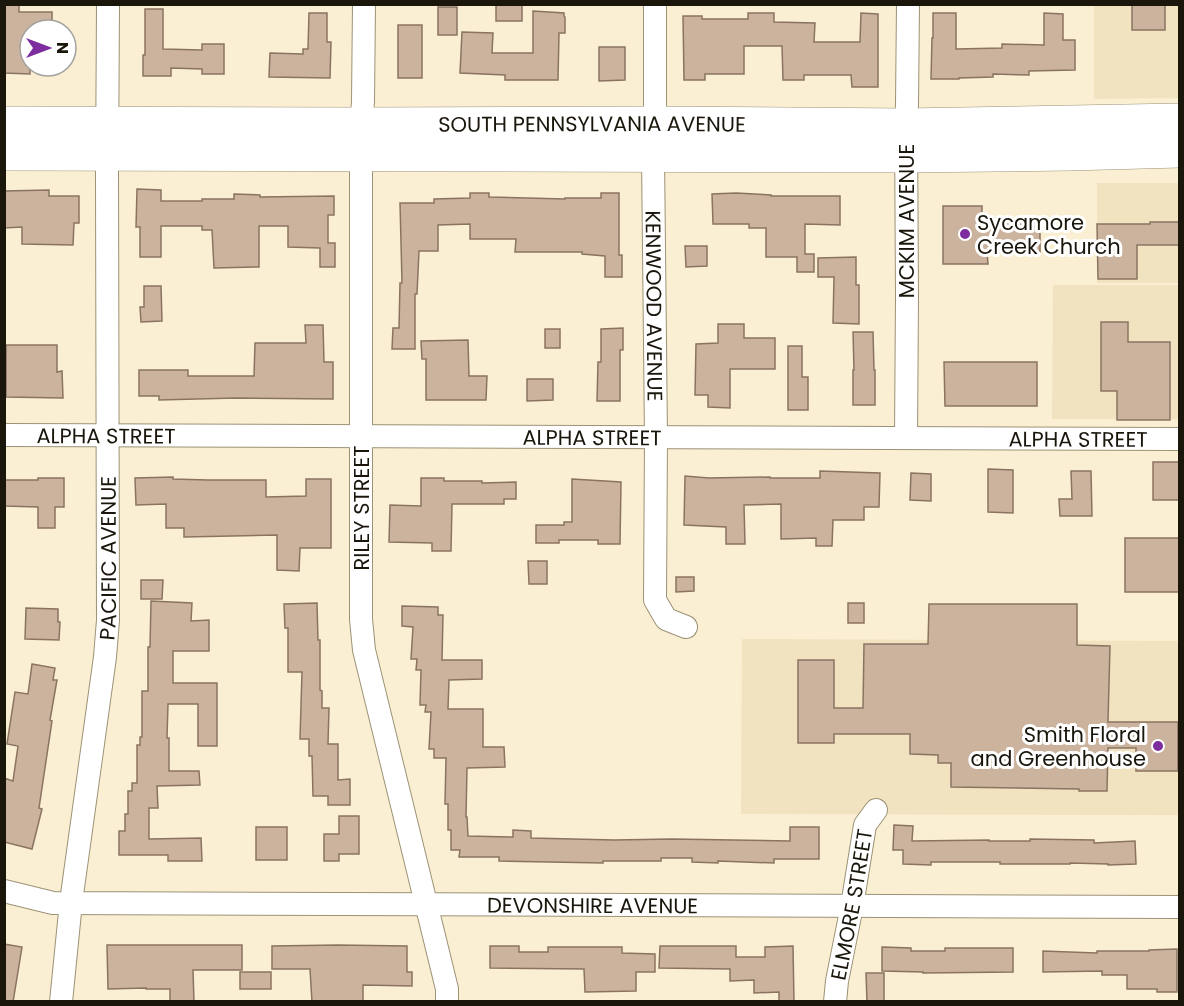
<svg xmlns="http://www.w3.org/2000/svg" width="1184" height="1006" font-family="Poppins,sans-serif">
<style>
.built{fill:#f1e3bf}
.building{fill:#cbb39e;stroke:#8a7461;stroke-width:1.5}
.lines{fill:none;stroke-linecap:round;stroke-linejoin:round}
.minor-casing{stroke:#9c9277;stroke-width:24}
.secondary-casing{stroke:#9c9277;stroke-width:34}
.minor{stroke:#fff;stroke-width:22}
.secondary{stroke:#fff;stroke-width:33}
.poi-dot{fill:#7d2d9e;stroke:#fff;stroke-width:2}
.labels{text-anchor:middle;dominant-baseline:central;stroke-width:6;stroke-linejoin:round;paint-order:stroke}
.street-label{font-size:21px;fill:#1a160c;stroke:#fff}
.poi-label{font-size:21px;fill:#1a160c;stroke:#fff;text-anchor:start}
</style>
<rect width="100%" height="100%" fill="#faefd2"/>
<path class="built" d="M1094 5H1179V98L1094 99Z
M1097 183H1179V283H1097Z
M1053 285H1179V419H1052Z
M742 639 1179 641V815L741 814Z"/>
<path class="building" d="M4 4H19V12H52V30H30V74L4 73Z
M496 4H522V21H496Z
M1132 4H1165V30H1132Z
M438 7H457V35H438Z
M145 9H163V49L202 50V44H224V74H202V69L171 68V76H143V55H145Z
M533 11 564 13V16L565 17V33H559L558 80H505V75L460 73 462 32 493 33 492 53H533Z
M309 13H327V42H331L330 78 269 77 270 53 303 54V49H308Z
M748 13H774V22L815 23 814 42H860L861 13 878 14V87H852L851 75H804V80H783L782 46H744V74H705V80H684L683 16H702V19H748Z
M933 13H956V49L1002 48V44L1044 45V13L1063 14V40H1075V70L1029 71V75L993 74V77L959 78V79H931L932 38H933Z
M398 25H422V78H398Z
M599 47H625V80L599 81Z
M137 189 161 190V201H202V199H234V194L260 195V197L334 196V215H328V243H335V267H320V248L288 247V226H259V267L214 268 212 230H202V226H161V257H140V227H136Z
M49 190V196H79V223H74L73 245 22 244V227L4 228V191Z
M470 193H489V197L565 199V198H601V193H619V255H622V277H605V256L582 254V252H515L516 239H470V224L438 225V251H419L417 294H415V349H392L393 328H399L400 283H402L400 203H434V199L470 198Z
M736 193 771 195V196H840V225L805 224V254H814V272H797V257H766V228H749V224H713L712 194Z
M943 206H982V220H1040V252H987L988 264H943Z
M1150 222H1179V245H1137V279H1098L1097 224H1150Z
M685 246H707V266L686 267Z
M856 257V285H859V324L833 323 834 277H818V258Z
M144 286H161L162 321 141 322 140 307H144Z
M1101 322H1128V342H1170V420H1117V391H1101Z
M718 324H744V338H775V369H730V408L708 407V395H695L696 344 718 343Z
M305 325H323L324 362H333V399L236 398 159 400V396H139V370H188V376H254L255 343H306Z
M623 328V350H620V401H597L598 362H601V329Z
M545 329H560V348H545Z
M853 332H873L874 370H875V405H853V370H854Z
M468 340 469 376H487L486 400H426V359H422L421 341Z
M6 345H57V372L62 371 63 398 6 397Z
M788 346H802V377H808V410H788Z
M944 362H1037V406H945Z
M527 379H553V400L527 401Z
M1153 462H1179V500H1153Z
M988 469 1013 470V513L988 512Z
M820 471 880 473 879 507H864V520H833L832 546H816V538L781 539V504L744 505 745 544H726V527L684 525 685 476 709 478 770 477V478H820Z
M1071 471H1091L1092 516H1060L1059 499H1072Z
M911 473 931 474V501L910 500Z
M173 477V479L208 480H266V497L306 496V479H331V548H300L299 571 277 570V535L184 537V528H166V504L136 505 135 478Z
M38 478H64V507H55V528H38V507L4 506V480H38Z
M421 478H444V481H482V483L516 482V499H504V504H452L451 551H432V543L389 542 390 505 421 506Z
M572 479 621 482 620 544H598V540H559V543H536V525H564V522H572Z
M1125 538H1179V592H1125Z
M528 561H547V584H529Z
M676 577H694V591L676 592Z
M141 580H163L162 599H141Z
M151 601 192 603 191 621 209 620V651H173V683H217V746H198V704H168L167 738H169V771H199L200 785 157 786 158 808H149V839L201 838 202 861H168V855H119V831H125V814H128V791H132V783H137V745H140V737H142V691H148V647H150Z
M317 603 318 640H320V690L322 691V708H329L328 744H338V780L350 779V805H328V796H313L312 756H309V739H300L302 672H288V628H285L284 604Z
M848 603H864V623H848Z
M929 604H1077V645L1110 646 1108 722H1178V771H1136V748H1108L1107 791H1079V789L951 787V763H938V755L910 754V734H834V743H798V660H834V708H863L864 644H928Z
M402 606 438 607V615H443L442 660H482V679L449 680 448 709H483V747H504L505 767 467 768 466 817H467L468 836 513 837V830L531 831V838L614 840 672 839 790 841V827H819V859H774V863L718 861V863L692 862V858H661V861H603V863L499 861V857H459L460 850H451V830H448V804H445L446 758H434V749H429L431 712H425L426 705H420L421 670H416L417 659H411L413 627 402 626Z
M26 608 58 609V622H60L59 640 25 639Z
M32 664 55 668 53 680H57L50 720 52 721 39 808 42 809 32 849 4 842V778L13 781 18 746 7 744 15 692 28 694Z
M339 816H359V854H339V861H324V834H339Z
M894 825 913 826 912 841 989 840V841H1030V839L1094 840V843L1135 841 1136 864 1108 865V864L1070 863V864H1000V862H931V865L903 864V850H893Z
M256 827H287V860H256Z
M4 944 22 947 13 1002 4 1001Z
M107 945H242V970H193L194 1002H170V989H146V988L108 989Z
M338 945 407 946V972H412V986L363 985V1002H312L310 969H272V946Z
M490 946H519V952H548V947H622V953L655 954V972H636V991L585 992 584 969 490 968Z
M660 946H736V957H765V947L793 946 794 1002H779V992L754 993V980L730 981V969L659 968Z
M882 947 911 948V951H945V948H1013V972L923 973V972L882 971Z
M1177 949V992H1157V989H1127V975H1102V971L1043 972V951L1097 953V951H1149V950Z
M240 972H271V989H240Z
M866 973H884V1002H867Z"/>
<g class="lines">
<defs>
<g id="minor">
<path d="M364 4 363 102 361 124V619L364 650 447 989V1002"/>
<path id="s1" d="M655 4V123L653 155 656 437 655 600 666 619 686 627"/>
<path id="s2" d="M4 435 1180 439"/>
<path d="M906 438 907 296 906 125 907 104 908 4"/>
<path id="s3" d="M4 891 53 903 1180 907"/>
<path id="s4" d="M61 1002 71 902 105 657 108 620 107 173 108 4"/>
<path id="s5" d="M835 1002 837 981 852 906 865 825 876 810"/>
</g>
<g id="secondary">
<path id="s6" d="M4 123 361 124 655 123 906 125 1180 120"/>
<path d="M4 154 906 156 1070 154 1180 151"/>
</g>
</defs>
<use href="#minor" class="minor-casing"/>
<use href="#secondary" class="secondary-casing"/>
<use href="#minor" class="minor"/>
<use href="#secondary" class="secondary"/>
</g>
<g class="poi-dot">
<circle cx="965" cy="234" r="6"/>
<circle cx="1158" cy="746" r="6"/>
</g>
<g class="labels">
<g class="street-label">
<text stroke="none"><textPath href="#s6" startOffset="588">SOUTH PENNSYLVANIA AVENUE</textPath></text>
<text transform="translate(906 221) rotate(-90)">MCKIM AVENUE</text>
<text stroke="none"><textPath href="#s1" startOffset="302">KENWOOD AVENUE</textPath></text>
<text stroke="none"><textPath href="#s2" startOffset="102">ALPHA STREET</textPath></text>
<text stroke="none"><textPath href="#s2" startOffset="588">ALPHA STREET</textPath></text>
<text stroke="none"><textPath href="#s2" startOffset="1074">ALPHA STREET</textPath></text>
<text transform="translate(361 508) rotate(-90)">RILEY STREET</text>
<text stroke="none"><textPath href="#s4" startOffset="447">PACIFIC AVENUE</textPath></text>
<text stroke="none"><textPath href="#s5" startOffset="99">ELMORE STREET</textPath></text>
<text stroke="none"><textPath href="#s3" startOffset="590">DEVONSHIRE AVENUE</textPath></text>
</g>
<g class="poi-label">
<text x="977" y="222">Sycamore<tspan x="977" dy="24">Creek Church</tspan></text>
<text x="1146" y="734" text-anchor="end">Smith Floral<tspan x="1146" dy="24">and Greenhouse</tspan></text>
</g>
</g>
<rect width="1184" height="1006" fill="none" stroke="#1a160c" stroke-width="12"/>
<g transform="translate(48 48) rotate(90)"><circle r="28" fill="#ffffff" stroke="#a3a29e" stroke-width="1.5"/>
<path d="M0-4.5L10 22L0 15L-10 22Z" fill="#7d2d9e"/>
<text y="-9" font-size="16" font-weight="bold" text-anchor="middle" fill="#1a160c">N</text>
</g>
</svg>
